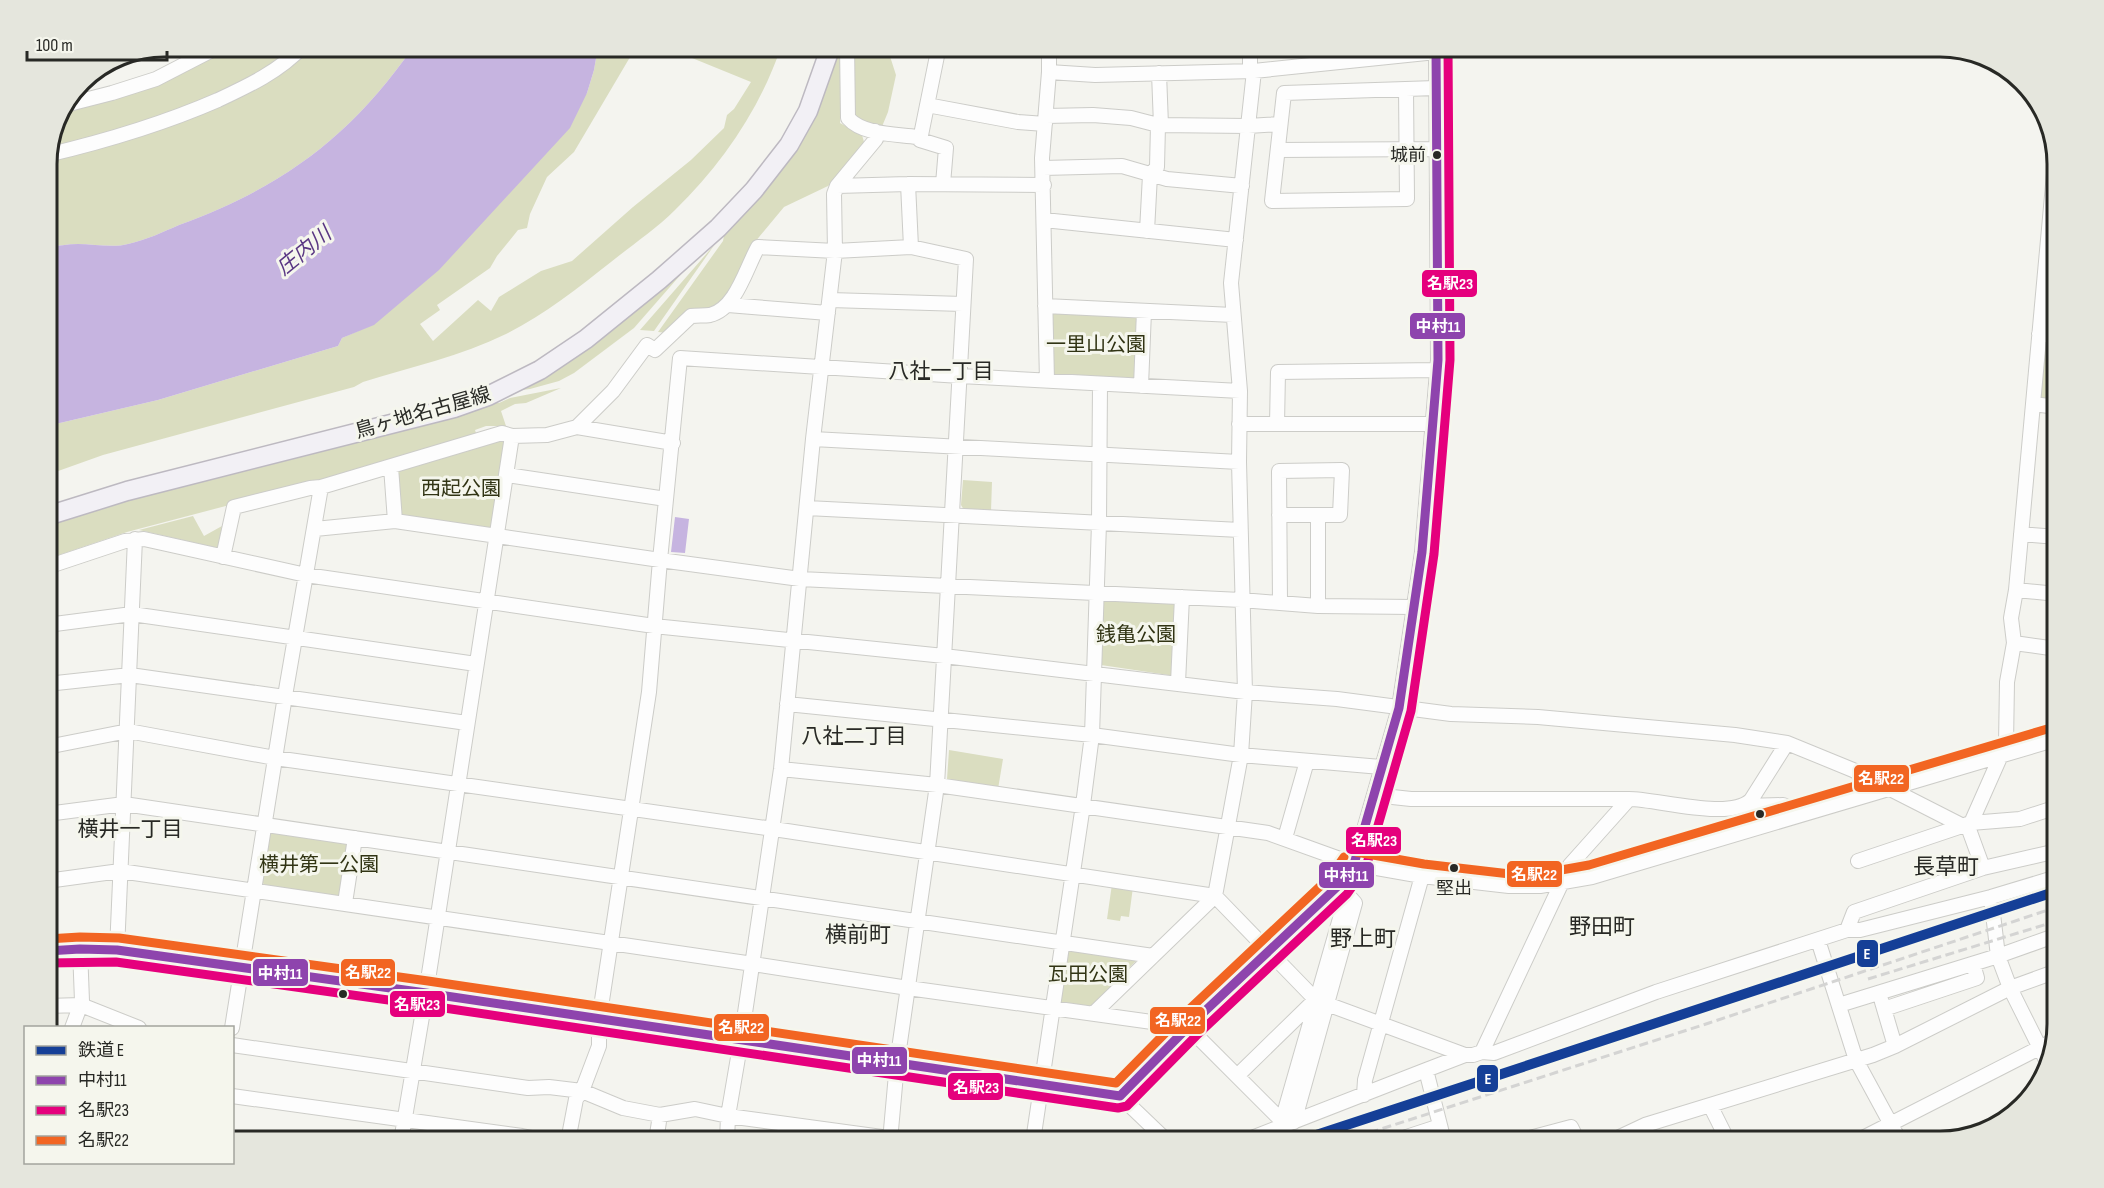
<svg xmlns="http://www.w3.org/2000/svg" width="2104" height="1188" font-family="'Sofia Sans Condensed','Noto Sans JP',sans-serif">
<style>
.green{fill:#daddc0}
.water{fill:#c6b4e0}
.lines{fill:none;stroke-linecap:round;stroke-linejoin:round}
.minor-casing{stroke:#ccccc8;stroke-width:16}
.major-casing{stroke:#bdb9c1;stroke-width:21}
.minor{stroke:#fdfdfd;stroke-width:14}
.major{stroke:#f2f0f5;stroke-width:18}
.rail{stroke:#d4d4d3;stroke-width:3;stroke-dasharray:9 4.5;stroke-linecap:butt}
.bus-1-casing{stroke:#f5f6ed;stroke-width:14}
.bus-2-casing{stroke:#f5f6ed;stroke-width:14}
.bus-3-casing{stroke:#f5f6ed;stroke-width:14}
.bus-1{stroke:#8e44ad;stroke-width:9}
.bus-2{stroke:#e5007d;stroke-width:9}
.bus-3{stroke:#f26522;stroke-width:9}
.rail-1-casing{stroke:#f5f6ed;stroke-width:15}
.rail-1{stroke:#153f97;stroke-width:10}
.bus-dot{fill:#282925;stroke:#f5f6ed;stroke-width:2}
.labels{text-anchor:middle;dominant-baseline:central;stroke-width:6;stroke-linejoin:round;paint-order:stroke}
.bus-label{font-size:18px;fill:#282925;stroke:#f5f6ed;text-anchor:end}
.park-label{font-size:20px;fill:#313414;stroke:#f5f6ed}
.street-label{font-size:20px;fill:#282925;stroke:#f5f6ed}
.water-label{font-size:21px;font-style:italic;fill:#5a3784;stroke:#f5f6ed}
.neighbourhood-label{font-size:21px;fill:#282925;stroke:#f5f6ed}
.quarter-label{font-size:22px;fill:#282925;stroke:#f5f6ed}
.rim{fill:none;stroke:#282925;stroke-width:3}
.line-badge{stroke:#f5f6ed;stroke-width:2}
.badge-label{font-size:16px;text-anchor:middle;font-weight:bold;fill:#fff}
</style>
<rect width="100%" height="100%" fill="#f4f4ef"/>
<path class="green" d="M230 47H296L260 73 149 124 48 151 56 119 61 111 81 106 190 66Z
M308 47H413C351 137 281 188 179 225 163 232 146 240 128 244 114 248 94 244 78 244 68 244 57 246 47 247V160L145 134Z
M598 47H636L574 152 547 177 530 214 527 228 518 230 497 256 490 268 437 305 440 310 420 324 433 341 478 300 491 311 499 297 541 271 572 261 633 207 691 160 724 128 727 115 734 109 751 82 665 47H781C760 109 722 164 675 210 656 229 632 245 611 262 578 288 544 315 506 334 461 356 411 367 363 382L354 387 103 455 47 475V426L158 400 338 346 342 338 374 324 587 93 594 70Z
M838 47H842L840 123 862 135 864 142 838 178 828 186 784 207 750 248 732 289 721 301 669 333 658 332 723 241 726 225 764 185Z
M851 47H887L896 75 888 112 881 129 855 117Z
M711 240 634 328 574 373 559 381 530 389 507 392Z
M715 244 654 331 640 330Z
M1053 312 1139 315 1136 379 1054 375 1051 372V314Z
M2049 340 2057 341V401L2042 400 2038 395 2043 342Z
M561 388 526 403 515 404 501 411 506 426H486L475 430 477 436 313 483 127 532 47 559V523L129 497 483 403H499L510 398Z
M503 438 507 439 493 527 489 530 398 516 395 472Z
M963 480 992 482 991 511 964 510 961 505Z
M193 516 204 536 222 526 218 548 139 530Z
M1105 598 1179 602 1175 676 1101 665V601Z
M949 750 1003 759 998 789 949 781 947 779Z
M275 831 348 841 340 896 264 885 262 881 270 833Z
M1112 884 1133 887 1129 917 1121 916 1120 921 1107 919Z
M1067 949 1133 957 1136 961 1092 1005 1088 1007 1062 1003 1060 1001Z"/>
<path class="water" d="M413 47H598L594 70 587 93 570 128 439 270 374 325 342 338 338 346 158 400 47 426V247C57 246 68 244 78 244 94 244 114 248 128 244 146 240 163 232 179 225 281 188 351 137 413 47Z
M675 517 689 519 685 553 671 552Z"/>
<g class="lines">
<defs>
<path id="minor" d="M847 46 848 118C863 135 896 134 917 137L920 140 946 148 943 184
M1049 72 1095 75 1254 71 1436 52
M1159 73 1161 125
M1406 89 1407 199 1272 201 1284 93 1436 88
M65 105 112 93 156 79 220 46
M927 105 1018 122 1045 124
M1046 116 1093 115 1131 118 1158 125 1248 126 1280 124
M920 140 939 46
M1278 150 1437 149
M47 155C106 141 163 124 218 100 248 86 280 71 303 46
M1043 168 1122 166 1167 179 1242 186
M908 184 911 247
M837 186 908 184 1044 185
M1044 220 1236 240
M1147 231 1150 175 1157 167 1158 125
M830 300 963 304
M728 305 828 313
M1045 306 1233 315
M2039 334 2057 336
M1047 381 1042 158 1049 72V46
M1141 386 1144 311
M1240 391 960 376 680 358 660 560 800 579 1241 600 1318 606 1414 607
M2033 404 2057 407
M1239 424H1433
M1277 424 1278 372 1437 370
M577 427 613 391 647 345 655 350 691 316C697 315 704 316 710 315 736 309 746 268 758 247L835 251 911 247 966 259 937 785 897 1063 890 1141
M813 439 1239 462
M391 467 395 521
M507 475 666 499
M807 508 1240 530
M1279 515H1340L1342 470 1279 471 1280 603
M1318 515V606
M315 529 395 521 660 560 649 692 599 1020V1046L582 1091 576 1099 568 1141
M2021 534 2057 537
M223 557 234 507 310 488 321 487
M47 567 125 541 144 539 306 575 654 626 944 656 1245 692 1337 699 1451 714 1538 717 1735 735 1787 743 1853 770 1963 826
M2016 590 2057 594
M47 625 132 614 476 664
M2014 643 2057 649
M1178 683 1182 597
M47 684 130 675 467 723
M787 704 1092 735 1241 755 1381 767
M47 747 128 731 275 758 787 831 1215 896 1316 1000 1465 1055
M781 769 937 785 1268 833 1354 864 1422 876 1509 886H1540L1592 877 2057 739
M1374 795 1411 799H1629
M1745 806 1783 805 1786 806 1792 816
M47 814 124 804 1153 956
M1971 823 2006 744 2007 682 2014 643 2011 618 2016 590 2056 152
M1967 824 1983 868
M1285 838 1307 761
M1858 861 1971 823 2020 819 2057 807
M47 881 120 871 753 964 908 988 1188 1027 1282 1121 1281 1127
M1991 897 1998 956 2010 988 2047 1062
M345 903 355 838
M1847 930 1854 912 1983 868 2057 851
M1818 940 1856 1060 1900 1141
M117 950 135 539
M47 951 80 949 117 950 426 993 1120 1096 1188 1027 1339 885 1354 864 1399 708 1422 552 1438 360 1436 46
M1882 1002 1895 1046
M1839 1005 1998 956 2057 935
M47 1006 81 1005 139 1028
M1884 1009 1977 978 1973 964
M1094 1013 1215 896 1241 755 1245 692 1239 462 1240 391 1231 283 1254 71 1250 67V46
M72 1028 82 1001 80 949
M232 1028 285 696 321 487 502 433 512 436 547 435 577 427 673 443
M232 1045 528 1088 549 1087 582 1091 623 1108 660 1115 695 1109 728 1116 911 1141
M1482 1052 1494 1053 1656 992 1847 930H1860L1991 897 2057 877
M1237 1076 1315 1000
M1364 1095 1365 1080 1422 876
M232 1096 522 1136 548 1141
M1120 1096 1167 1141
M1710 1105 1728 1141
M1282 1121 1347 894
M1294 1122 1355 903 1339 885
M401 1141 426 993 512 436
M656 1141 660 1115
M727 1141 728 1116 741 1040 781 769 813 439 835 251 834 194 837 186 876 139 875 131
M1033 1141 1083 805 1092 735 1099 523 1100 384
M1244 1141 1426 1070
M1394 1141 1440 1126
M1444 1141 1426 1070 1465 1055H1473L1482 1052 1570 865 1629 799C1658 799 1730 821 1751 800L1787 743
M1518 1141 1571 1127 1578 1141
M1611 1141 1645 1125 1873 1055 1895 1046 2010 988 2057 971
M1857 1141 2053 1041"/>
<path id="major" d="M47 516 127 491 454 408 488 396 540 370 586 339 659 280 718 228 754 190 789 145 808 111 831 46"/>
</defs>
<use href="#minor" class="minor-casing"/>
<use href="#major" class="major-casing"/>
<use href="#minor" class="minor"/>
<use href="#major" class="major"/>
<path class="rail" d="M1868 979 2057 921
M1344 1141 1709 1023 2057 907"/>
<defs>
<path id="bus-1" d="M47 951 80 949 117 950 426 993 1120 1096 1188 1027 1339 885 1354 864 1399 708 1422 552 1438 360 1436 46"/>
<path id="bus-2" d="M48 963 116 962 424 1005 1118 1108 1127 1106 1196 1036 1347 894 1366 867 1411 711 1434 554 1450 360 1448 46"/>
<path id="bus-3" d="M1356 852 1424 864 1510 874H1539L1589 865 2054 727
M47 939 80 937 119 938 428 981 1116 1083 1180 1018 1330 877 1344 857"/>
</defs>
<use href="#bus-1" class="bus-1-casing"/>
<use href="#bus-2" class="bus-2-casing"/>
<use href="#bus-3" class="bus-3-casing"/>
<use href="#bus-1" class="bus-1"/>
<use href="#bus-2" class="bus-2"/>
<use href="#bus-3" class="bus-3"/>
<defs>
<path id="rail-1" d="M1298 1141 2057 891"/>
</defs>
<use href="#rail-1" class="rail-1-casing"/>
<use href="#rail-1" class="rail-1"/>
</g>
<g class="bus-dot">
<circle cx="1437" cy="155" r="5"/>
<circle cx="1760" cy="814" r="5"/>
<circle cx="1454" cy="868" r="5"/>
<circle cx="343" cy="994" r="5"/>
</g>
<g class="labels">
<g class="bus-label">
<text x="1426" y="155">城前</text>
<text x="1454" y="888" text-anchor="middle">堅出</text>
</g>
<g class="park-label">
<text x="1096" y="345">一里山公園</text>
<text x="461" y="489">西起公園</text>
<text x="1136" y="635">銭亀公園</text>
<text x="319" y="865">横井第一公園</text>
<text x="1088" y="975">瓦田公園</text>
</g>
<g class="street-label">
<text transform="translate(423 413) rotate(-16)">鳥ヶ地名古屋線</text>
</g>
<g class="water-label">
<text transform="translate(304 251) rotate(-39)">庄内川</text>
</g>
<g class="neighbourhood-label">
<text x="941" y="371">八社一丁目</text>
<text x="854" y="736">八社二丁目</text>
<text x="130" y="829">横井一丁目</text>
</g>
<g class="quarter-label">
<text x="1946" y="867">長草町</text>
<text x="1602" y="927">野田町</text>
<text x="858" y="935">横前町</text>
<text x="1363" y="939">野上町</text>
</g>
</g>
<path d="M0 0H2104V1188H0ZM164 57H1940A107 107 0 0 1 2047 164V1024A107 107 0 0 1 1940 1131H164A107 107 0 0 1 57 1024V164A107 107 0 0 1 164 57Z" fill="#e5e6dd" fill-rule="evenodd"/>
<path class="rim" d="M164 57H1940A107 107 0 0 1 2047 164V1024A107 107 0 0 1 1940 1131H164A107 107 0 0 1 57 1024V164A107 107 0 0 1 164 57Z"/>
<g class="line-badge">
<rect x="1421" y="269" width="57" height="29" rx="6" fill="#e5007d"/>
<rect x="1409" y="312" width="57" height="28" rx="6" fill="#8e44ad"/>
<rect x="1853" y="764" width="57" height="29" rx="6" fill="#f26522"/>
<rect x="1345" y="826" width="57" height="29" rx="6" fill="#e5007d"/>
<rect x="1506" y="860" width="57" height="28" rx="6" fill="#f26522"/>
<rect x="1318" y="861" width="57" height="28" rx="6" fill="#8e44ad"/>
<rect x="1856" y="939" width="23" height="29" rx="6" fill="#153f97"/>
<rect x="340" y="958" width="56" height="29" rx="6" fill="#f26522"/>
<rect x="252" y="958" width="57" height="29" rx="6" fill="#8e44ad"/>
<rect x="389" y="990" width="57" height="28" rx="6" fill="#e5007d"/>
<rect x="1149" y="1006" width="57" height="29" rx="6" fill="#f26522"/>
<rect x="713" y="1013" width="57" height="29" rx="6" fill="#f26522"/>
<rect x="851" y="1046" width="57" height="29" rx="6" fill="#8e44ad"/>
<rect x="1476" y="1064" width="23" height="29" rx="6" fill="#153f97"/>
<rect x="947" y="1072" width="57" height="29" rx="6" fill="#e5007d"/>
</g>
<g class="badge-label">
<text x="1450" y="289">名駅23</text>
<text x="1438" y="332">中村11</text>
<text x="1881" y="784">名駅22</text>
<text x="1374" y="846">名駅23</text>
<text x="1534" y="880">名駅22</text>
<text x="1346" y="881">中村11</text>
<text x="1867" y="959">E</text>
<text x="368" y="978">名駅22</text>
<text x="280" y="979">中村11</text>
<text x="417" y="1010">名駅23</text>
<text x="1178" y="1026">名駅22</text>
<text x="741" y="1033">名駅22</text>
<text x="879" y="1066">中村11</text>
<text x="1488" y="1084">E</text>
<text x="976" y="1093">名駅23</text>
</g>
<rect x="24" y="1026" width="210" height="138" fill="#f5f6ed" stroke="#a3a49d" stroke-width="1.5"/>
<rect x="36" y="1046" width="30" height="9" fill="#153f97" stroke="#a3a49d" stroke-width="1.5"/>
<text x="78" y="1056" font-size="18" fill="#282925">鉄道 E</text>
<rect x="36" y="1076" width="30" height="9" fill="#8e44ad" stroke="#a3a49d" stroke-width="1.5"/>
<text x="78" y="1086" font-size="18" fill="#282925">中村11</text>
<rect x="36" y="1106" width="30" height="9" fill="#e5007d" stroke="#a3a49d" stroke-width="1.5"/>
<text x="78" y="1116" font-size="18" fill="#282925">名駅23</text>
<rect x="36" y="1136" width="30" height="9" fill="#f26522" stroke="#a3a49d" stroke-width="1.5"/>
<text x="78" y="1146" font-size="18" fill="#282925">名駅22</text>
<path d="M27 51v9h140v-9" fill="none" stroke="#282925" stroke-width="3"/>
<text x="36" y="51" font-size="18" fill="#282925" stroke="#f5f6ed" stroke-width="4.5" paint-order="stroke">100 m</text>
</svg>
